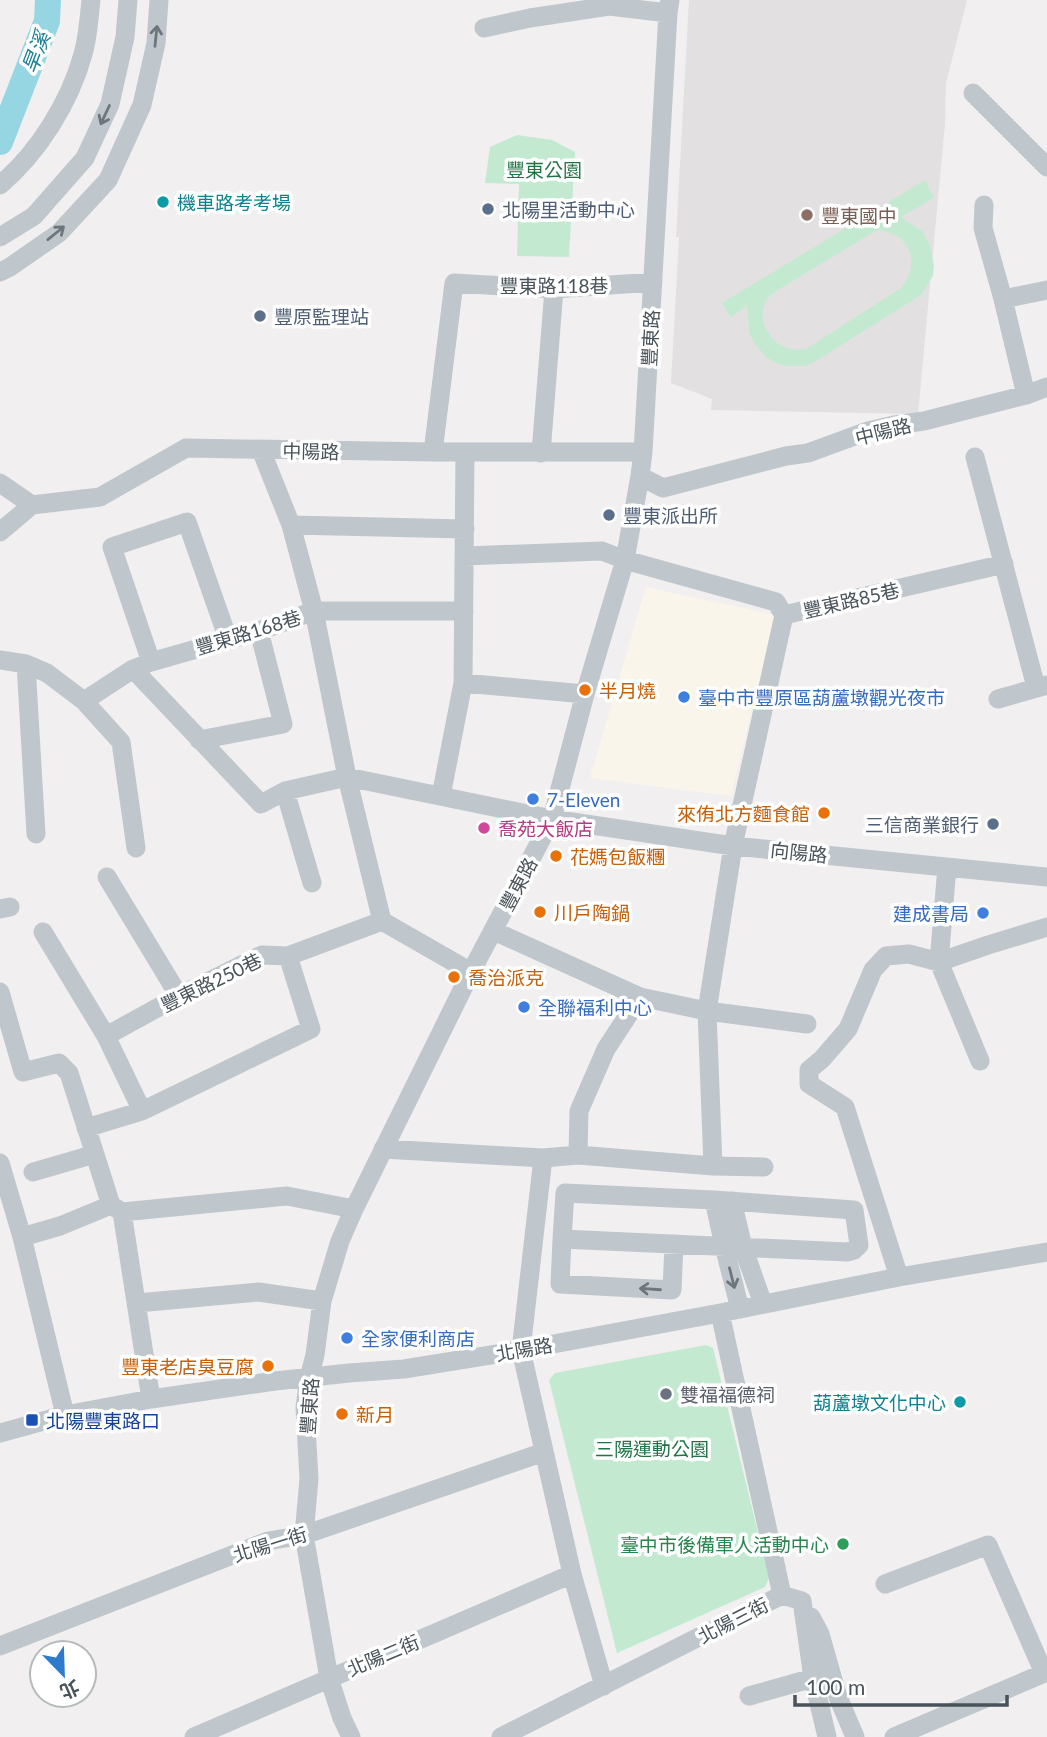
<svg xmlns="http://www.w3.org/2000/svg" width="1047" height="1737" font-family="Lato,'Noto Sans TC',sans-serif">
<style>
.commercial{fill:#faf5eb}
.education{fill:#e2e0e1}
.green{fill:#c3ead0;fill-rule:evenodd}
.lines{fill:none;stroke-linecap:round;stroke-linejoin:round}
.river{stroke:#95d6e2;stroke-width:26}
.minor{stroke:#bfc7cc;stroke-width:19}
.oneway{stroke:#6c767c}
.culture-dot{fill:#0f9aa8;stroke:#fff;stroke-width:2.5}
.service-dot{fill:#5c6f8a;stroke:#fff;stroke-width:2.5}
.education-dot{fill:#8d6e63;stroke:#fff;stroke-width:2.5}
.food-dot{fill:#e8710a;stroke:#fff;stroke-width:2.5}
.shop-dot{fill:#3f7fe0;stroke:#fff;stroke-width:2.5}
.hotel-dot{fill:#d1479c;stroke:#fff;stroke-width:2.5}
.worship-dot{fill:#6b7280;stroke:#fff;stroke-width:2.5}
.transit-dot{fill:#1a4fb4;stroke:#fff;stroke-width:2.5}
.leisure-dot{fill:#2e9e5b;stroke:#fff;stroke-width:2.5}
.labels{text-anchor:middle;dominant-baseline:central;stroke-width:7;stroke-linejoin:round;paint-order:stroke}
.park-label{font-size:19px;fill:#227447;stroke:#fff}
.culture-label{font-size:19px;fill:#0d838f;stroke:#fff;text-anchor:start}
.service-label{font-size:19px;fill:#4e5e75;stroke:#fff;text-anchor:start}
.education-label{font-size:19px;fill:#785e54;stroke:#fff;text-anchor:start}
.street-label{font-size:19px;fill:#49535a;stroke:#fff}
.food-label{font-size:19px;fill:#c56008;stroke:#fff;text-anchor:start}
.shop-label{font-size:19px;fill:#366cbe;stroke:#fff;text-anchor:start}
.hotel-label{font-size:19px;fill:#b23c85;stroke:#fff;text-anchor:start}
.worship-label{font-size:19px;fill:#5b616d;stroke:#fff;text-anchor:start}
.transit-label{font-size:19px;fill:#164399;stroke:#fff;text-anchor:start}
.leisure-label{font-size:19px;fill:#27864d;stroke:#fff;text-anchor:end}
.water-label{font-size:21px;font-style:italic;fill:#1c8093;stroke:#fff}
</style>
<rect width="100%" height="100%" fill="#f1efef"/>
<path class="commercial" d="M646 587 775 615 731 796 590 778Z"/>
<path class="education" d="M689 0H967L946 83 945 124 918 414 711 410 712 399 671 383 679 237H676Z"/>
<path class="green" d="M517 135 552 140 575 152 569 257 517 256 519 184 485 183 490 147Z
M925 180 934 198 901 217 922 231 930 245 934 265 933 276 921 295 816 361 806 366H787L778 364 766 357 756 345 749 333 747 306 731 317 722 303ZM877 230C910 232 922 264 901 288L806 349C799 350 791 350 784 347 767 340 756 315 767 299 769 296 773 294 776 291Z
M706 1345 713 1348 769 1578 765 1587 617 1653 549 1380 555 1373Z"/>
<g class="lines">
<path class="river" d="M0 142 47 21 48 0"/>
<path class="minor" d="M484 28 530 18 609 6 668 13
M973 93 1047 167
M0 185C38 153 70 102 83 54 88 37 89 18 91 0
M984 205 983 228 1003 299 1026 395
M0 237 34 216 85 158 110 104 125 37 128 0
M0 272 10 267 59 233 108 180 142 105 156 43 159 0
M1003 299 1047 290
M261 450 291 525 314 611 347 777 382 921
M433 452 454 283 554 289 653 282
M541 453 554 289
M975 457 1036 687
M640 476 663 488 786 456 808 453 868 431 894 425 924 421 1026 395 1047 387
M0 483 32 505 100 497 186 448 433 452H643
M291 525 465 529
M0 532 32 505
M465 556 602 551 625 560 776 602 784 615
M784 615 1004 564
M0 660 26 664 47 673 84 701 121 742 136 848
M151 662 112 547 187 522 228 639
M26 664 36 834
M133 669 261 804 285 791 347 777 552 819 733 846 1047 877
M463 683 585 694
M998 699 1047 685
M84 701 133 669 151 662 259 631 314 611H464
M199 740 283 724 259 631
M285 791 312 883
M441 796 463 683 465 452
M947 867 939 962 980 1061
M107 877 179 996
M0 909 10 907
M494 931 640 997 707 1011 807 1024
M43 932 106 1036 142 1111
M0 992 23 1072 59 1063 69 1073 111 1205 122 1212 151 1399
M106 1036 179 996 262 955 288 956 382 921 471 972
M86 1128 142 1111 311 1029 288 956
M383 1149 543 1158 578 1155 713 1166 764 1167
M578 1155 579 1111 606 1049 640 997
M543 1158 521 1350 572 1574 604 1686
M0 1163 22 1237 65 1415
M713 1166 707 1011 733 846 784 615
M33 1172 95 1154
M565 1193 714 1200 854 1210 859 1245 854 1250 847 1252 562 1239Z
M714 1200 724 1246 740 1309
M732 1201 743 1247 763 1304
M122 1212 287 1196 354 1209
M22 1237 60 1226 111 1205
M562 1239 560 1284 672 1290 674 1244
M899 1277 845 1107 809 1084V1070L822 1059 848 1029 873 970 886 956 909 954 939 962 988 945 1047 927
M137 1303 258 1292 322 1301
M0 1433 65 1415 151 1399 275 1381 349 1373 404 1369 521 1350 720 1313 899 1277 1047 1252
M885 1584 988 1545 1044 1673
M782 1595 802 1601 813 1678 827 1737
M811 1617 820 1634 838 1697 855 1737
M0 1646 268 1541 304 1535 544 1452
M749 1696 813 1678
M194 1737 572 1574
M351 1737 342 1718 329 1678 304 1535 309 1479 305 1407 309 1378 315 1355 322 1301 340 1241 354 1209 471 972 552 819 585 694 625 560 640 476 643 452 668 13 670 0
M501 1737 782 1595 720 1313
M894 1737 1047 1672"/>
</g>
<defs><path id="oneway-shaft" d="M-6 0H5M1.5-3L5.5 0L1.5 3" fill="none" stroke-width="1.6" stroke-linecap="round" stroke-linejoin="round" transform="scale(1.75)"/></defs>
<g class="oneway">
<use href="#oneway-shaft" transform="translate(156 36) rotate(-84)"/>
<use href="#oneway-shaft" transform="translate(105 115) rotate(115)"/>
<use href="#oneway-shaft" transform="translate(56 233) rotate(-39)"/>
<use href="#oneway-shaft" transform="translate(732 1278) rotate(76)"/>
<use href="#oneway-shaft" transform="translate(650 1289) rotate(-176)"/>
</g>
<g class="culture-dot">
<circle cx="163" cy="202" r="7"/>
<circle cx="960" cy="1402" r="7"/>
</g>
<g class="service-dot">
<circle cx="488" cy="209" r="7"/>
<circle cx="260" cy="316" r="7"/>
<circle cx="609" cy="515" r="7"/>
<circle cx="993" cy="824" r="7"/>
</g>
<circle class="education-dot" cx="807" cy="215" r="7"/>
<g class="food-dot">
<circle cx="585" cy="690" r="7"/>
<circle cx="824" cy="813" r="7"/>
<circle cx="556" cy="856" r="7"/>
<circle cx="540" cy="912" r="7"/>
<circle cx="454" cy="977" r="7"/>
<circle cx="268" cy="1366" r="7"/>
<circle cx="342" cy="1414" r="7"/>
</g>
<g class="shop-dot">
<circle cx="684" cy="697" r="7"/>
<circle cx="533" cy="799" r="7"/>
<circle cx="983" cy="913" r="7"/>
<circle cx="524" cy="1007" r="7"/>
<circle cx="347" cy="1338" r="7"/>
</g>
<circle class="hotel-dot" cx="484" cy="828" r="7"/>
<circle class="worship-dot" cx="666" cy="1394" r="7"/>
<rect class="transit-dot" x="25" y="1413" width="14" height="14" rx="3.5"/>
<circle class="leisure-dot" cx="843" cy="1544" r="7"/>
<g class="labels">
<g class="park-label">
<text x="544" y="169">豐東公園</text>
<text x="652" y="1448">三陽運動公園</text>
</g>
<g class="culture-label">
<text x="177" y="202">機車路考考場</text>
<text x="946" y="1402" text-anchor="end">葫蘆墩文化中心</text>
</g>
<g class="service-label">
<text x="502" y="209">北陽里活動中心</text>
<text x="274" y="316">豐原監理站</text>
<text x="623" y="515">豐東派出所</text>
<text x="979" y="824" text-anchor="end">三信商業銀行</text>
</g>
<g class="education-label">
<text x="821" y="215">豐東國中</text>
</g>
<g class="street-label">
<text x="554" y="285">豐東路118巷</text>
<text transform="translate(650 338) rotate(-87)">豐東路</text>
<text transform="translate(883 431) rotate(-14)">中陽路</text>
<text transform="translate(311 451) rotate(1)">中陽路</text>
<text transform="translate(851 600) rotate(-13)">豐東路85巷</text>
<text transform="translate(248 632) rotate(-17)">豐東路168巷</text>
<text transform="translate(799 852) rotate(6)">向陽路</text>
<text transform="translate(518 884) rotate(-62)">豐東路</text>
<text transform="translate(211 982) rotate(-26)">豐東路250巷</text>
<text transform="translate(524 1349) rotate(-10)">北陽路</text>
<text transform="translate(309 1406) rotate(-86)">豐東路</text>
<text transform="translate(270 1544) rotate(-17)">北陽一街</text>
<text transform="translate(733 1620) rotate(-27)">北陽三街</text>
<text transform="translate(383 1655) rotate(-23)">北陽二街</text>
</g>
<g class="food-label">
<text x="599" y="690">半月燒</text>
<text x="810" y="813" text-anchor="end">來侑北方麵食館</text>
<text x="570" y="856">花媽包飯糰</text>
<text x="554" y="912">川戶陶鍋</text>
<text x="468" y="977">喬治派克</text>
<text x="254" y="1366" text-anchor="end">豐東老店臭豆腐</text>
<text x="356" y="1414">新月</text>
</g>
<g class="shop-label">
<text x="698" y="697">臺中市豐原區葫蘆墩觀光夜市</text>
<text x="547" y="799">7-Eleven</text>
<text x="969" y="913" text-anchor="end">建成書局</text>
<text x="538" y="1007">全聯福利中心</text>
<text x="361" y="1338">全家便利商店</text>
</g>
<g class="hotel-label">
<text x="498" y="828">喬苑大飯店</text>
</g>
<g class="worship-label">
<text x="680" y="1394">雙福福德祠</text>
</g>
<g class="transit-label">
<text x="46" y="1420">北陽豐東路口</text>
</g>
<g class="leisure-label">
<text x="829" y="1544">臺中市後備軍人活動中心</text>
</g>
<g class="water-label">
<text transform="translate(35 52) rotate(-69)">旱溪</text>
</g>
</g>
<g transform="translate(63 1674) rotate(157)"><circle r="33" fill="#ffffff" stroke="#b6babd" stroke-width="2"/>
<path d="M0-5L12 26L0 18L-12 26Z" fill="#2e7bcd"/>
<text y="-10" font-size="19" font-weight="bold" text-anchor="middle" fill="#49535a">北</text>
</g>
<path d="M795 1695v10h212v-10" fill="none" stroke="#49535a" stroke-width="3.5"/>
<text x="806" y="1695" font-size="21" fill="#49535a" stroke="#ffffff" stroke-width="5" paint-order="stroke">100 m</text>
</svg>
